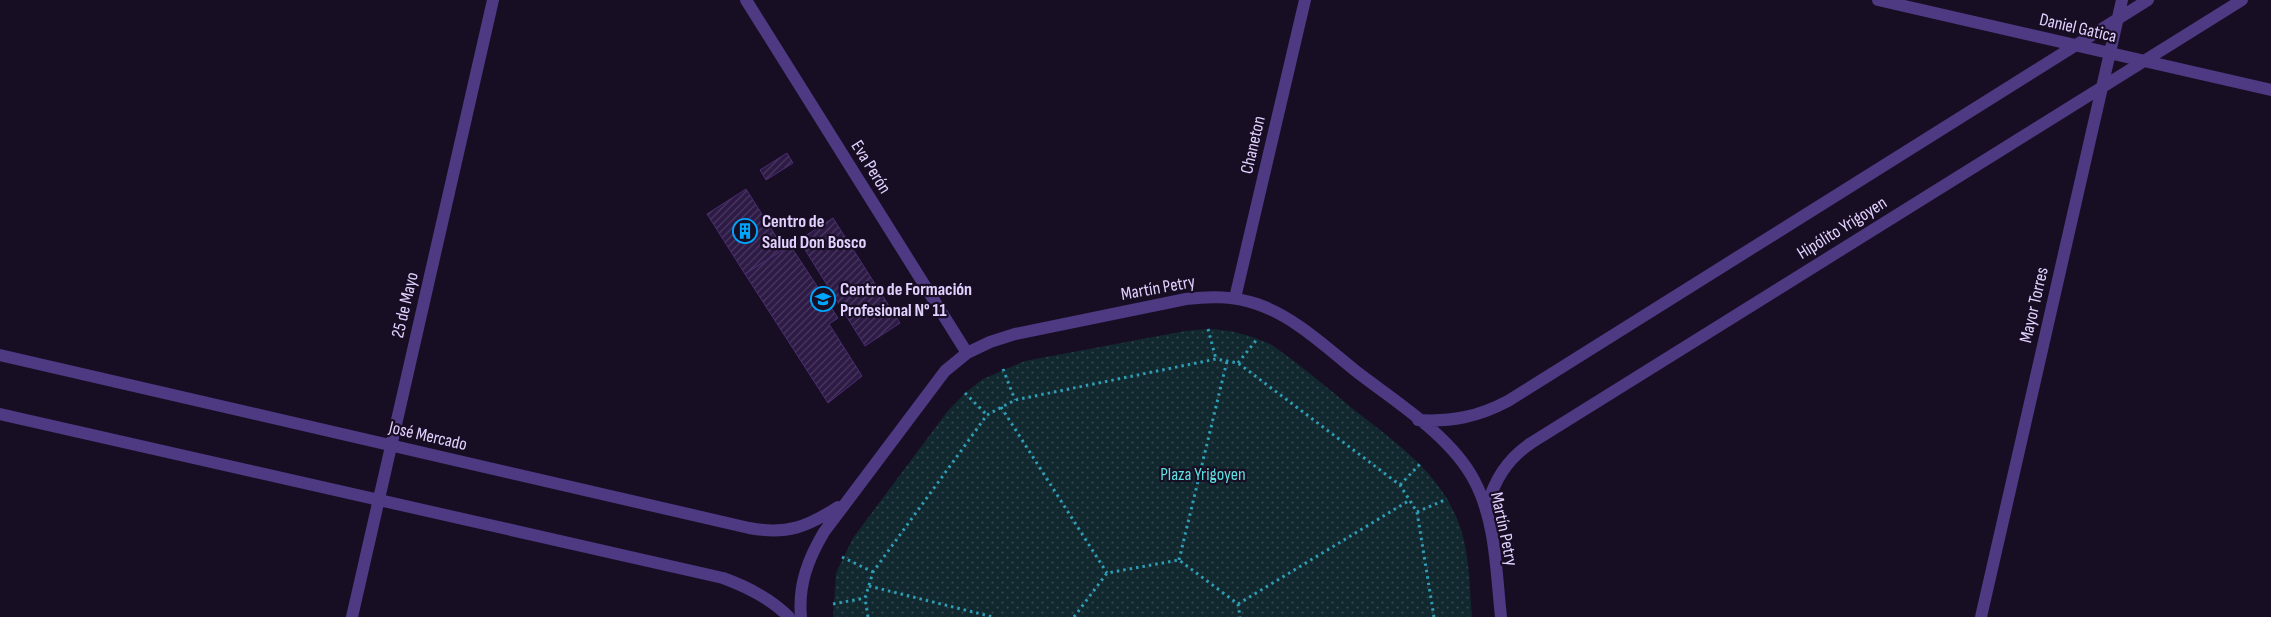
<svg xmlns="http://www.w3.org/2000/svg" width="2271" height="617" font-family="'Sofia Sans Condensed',sans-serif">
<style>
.park{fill:url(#park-dots)}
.building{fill:url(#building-hatch);stroke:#4b2c71}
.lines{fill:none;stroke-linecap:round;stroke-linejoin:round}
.path{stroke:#2e9db6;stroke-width:3;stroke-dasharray:2.5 4;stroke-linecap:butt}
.minor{stroke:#4e3983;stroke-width:12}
.labels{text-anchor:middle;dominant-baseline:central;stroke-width:4.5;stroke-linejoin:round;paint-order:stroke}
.street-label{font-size:18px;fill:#e2d1ff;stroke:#170e24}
.poi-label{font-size:18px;font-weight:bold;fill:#e2d1ff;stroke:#170e24;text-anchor:start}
.park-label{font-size:18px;fill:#5ddfdf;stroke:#170e24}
</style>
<defs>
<pattern id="park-dots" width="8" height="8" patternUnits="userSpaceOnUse" patternTransform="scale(1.25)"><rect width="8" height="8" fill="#11282e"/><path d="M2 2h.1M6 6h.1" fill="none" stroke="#33464d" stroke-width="1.8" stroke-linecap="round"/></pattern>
<pattern id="building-hatch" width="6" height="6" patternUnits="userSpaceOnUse" patternTransform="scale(1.25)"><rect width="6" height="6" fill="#2d1a45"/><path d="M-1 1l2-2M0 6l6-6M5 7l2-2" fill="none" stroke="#4b3a61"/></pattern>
</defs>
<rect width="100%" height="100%" fill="#170e24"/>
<path class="park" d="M1208 329C1232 330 1251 335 1272 345 1300 365 1327 387 1353 409 1391 439 1433 467 1454 512 1470 545 1469 582 1472 617H833L836 573 853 538 947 412 965 393 983 379 1025 361 1185 331Z"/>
<path class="building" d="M787 153 793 163 766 180 760 170Z
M746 189 784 249 745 274 707 214Z
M833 218 900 323 865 346 799 240Z
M790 245 838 318 829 324 862 376 828 403 745 274Z"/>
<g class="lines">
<path class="path" d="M1208 329 1216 359
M1238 363 1258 338
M1003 369 1015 400
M965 393 987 415
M1001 407 1107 573
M1400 485 1420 464
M1417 512 1447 499
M842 557 873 572
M1179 560 1227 361
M869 586 993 617
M833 604 865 598
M1238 604 1410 500
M868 617 865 598 873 572 987 415 1015 400 1216 359 1238 363 1400 485 1417 512 1434 617
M1074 617 1107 573 1179 560 1238 604 1240 617"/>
<path class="minor" d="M746 0 967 353
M1878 0 2271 90
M1235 298 1305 0
M0 355 749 528C787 535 807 527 838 507
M0 414 723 578C748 587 770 598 789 617
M1418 420C1451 422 1478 417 1508 401L2148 0
M1486 508C1495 480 1506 460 1531 443L2242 0
M352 617 493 0
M801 617C798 585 808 559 824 532L945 371 967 353 990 342 1015 334 1186 299C1211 296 1233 296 1257 304 1295 317 1327 348 1357 372 1396 402 1451 436 1474 480 1496 521 1496 572 1501 617
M1981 617 2122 0"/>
</g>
<defs>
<symbol id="building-ring" viewBox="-11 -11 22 22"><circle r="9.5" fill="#170e24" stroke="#00a5fc" stroke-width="1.5"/><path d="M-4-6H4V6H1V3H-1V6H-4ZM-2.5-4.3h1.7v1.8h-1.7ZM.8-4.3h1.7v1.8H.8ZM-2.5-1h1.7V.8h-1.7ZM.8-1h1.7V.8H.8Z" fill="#00a5fc"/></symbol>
<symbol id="university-ring" viewBox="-11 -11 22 22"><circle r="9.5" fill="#170e24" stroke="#00a5fc" stroke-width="1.5"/><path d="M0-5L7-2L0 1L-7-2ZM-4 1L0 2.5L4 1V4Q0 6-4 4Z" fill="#00a5fc"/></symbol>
</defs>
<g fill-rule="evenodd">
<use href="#building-ring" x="731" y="217" width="28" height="28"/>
<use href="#university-ring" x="809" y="285" width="28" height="28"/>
</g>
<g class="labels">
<g class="street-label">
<text transform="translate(2078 28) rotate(13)">Daniel Gatica</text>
<text transform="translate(1253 145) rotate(-77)">Chaneton</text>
<text transform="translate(871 167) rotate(58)">Eva Perón</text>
<text transform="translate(1842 228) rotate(-32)">Hipólito Yrigoyen</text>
<text transform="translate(1158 288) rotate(-10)">Martín Petry</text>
<text transform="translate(405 305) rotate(-77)">25 de Mayo</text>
<text transform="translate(2034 305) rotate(-77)">Mayor Torres</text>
<text transform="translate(428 436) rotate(13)">José Mercado</text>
<text transform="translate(1504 529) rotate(78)">Martín Petry</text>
</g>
<g class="poi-label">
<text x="762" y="221">Centro de<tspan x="762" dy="21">Salud Don Bosco</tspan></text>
<text x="840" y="289">Centro de Formación<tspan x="840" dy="21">Profesional N° 11</tspan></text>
</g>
<g class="park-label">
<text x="1203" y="474">Plaza Yrigoyen</text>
</g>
</g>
</svg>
